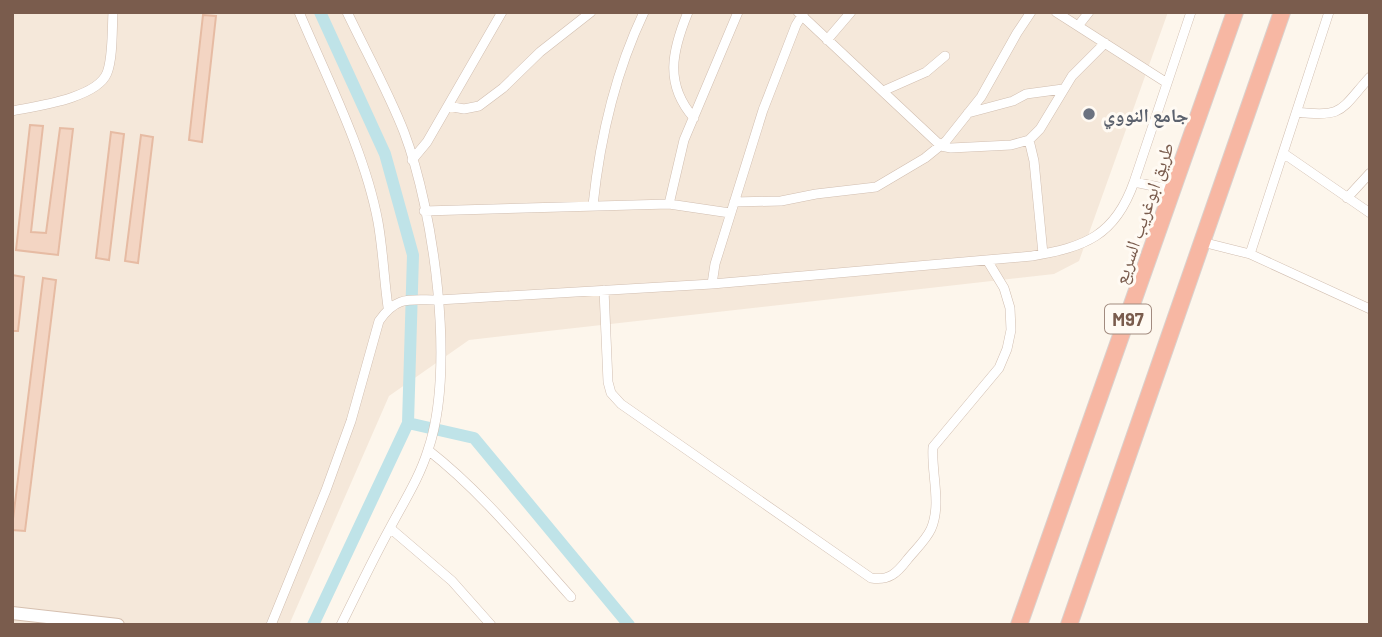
<svg xmlns="http://www.w3.org/2000/svg" width="1382" height="637" font-family="Barlow,'Noto Naskh Arabic',sans-serif">
<style>
.residential{fill:#f5e8da}
.lines{fill:none;stroke-linecap:round;stroke-linejoin:round}
.canal{stroke:#bfe3e8;stroke-width:12}
.building{fill:#f3d5c3;stroke:#e6bba3;stroke-width:2}
.street-casing{stroke:#d1beb0;stroke-width:10}
.secondary-casing{stroke:#d6c0b0;stroke-width:14}
.highway-casing{stroke:#dad1cd;stroke-width:18}
.street{stroke:#fff;stroke-width:9}
.secondary{stroke:#fff;stroke-width:12}
.highway{stroke:#f7b7a3;stroke-width:16}
.worship-dot{fill:#6b7280;stroke:#fffaf3;stroke-width:2.5}
.labels{text-anchor:middle;dominant-baseline:central;stroke-width:6;stroke-linejoin:round;paint-order:stroke}
.shield{fill:#fffaf3;stroke:#a28b7f;stroke-width:2}
.shield-label{font-size:18px;font-weight:bold;fill:#7a5c4d}
.worship-label{font-size:19px;font-weight:bold;fill:#5b616d;stroke:#fffaf3;text-anchor:start}
.street-label{font-size:19px;fill:#7a5c4d;stroke:#fffaf3}
</style>
<rect width="100%" height="100%" fill="#fdf6ec"/>
<path class="residential" d="M12 12H1168L1079 261 1054 274 469 340 389 396 289 625H12Z"/>
<g class="lines">
<path class="canal" d="M408 423 474 438 629 625
M313 625 408 423 413 255 385 154 320 12"/>
</g>
<path class="building" d="M203 15 216 16 202 142 189 140Z
M30 125 43 126 31 232 46 233 60 128 73 129 58 255 16 250Z
M111 132 124 134 109 260 96 258Z
M141 135 153 137 138 263 125 261Z
M12 275 24 277 18 331H12Z
M43 278 56 280 25 531 12 530V527Z"/>
<g class="lines">
<defs>
<path id="street" d="M299 12C327 78 365 152 378 222 383 250 384 279 388 307
M688 12C672 51 664 84 694 118
M798 12 941 146 951 148 1011 145 1029 140 1040 129 1072 76 1105 43
M1056 12 1167 83
M1078 26 1089 12
M827 40 851 12
M883 91 926 72 945 56
M448 106 464 109 479 106 503 88 540 52 591 12
M12 111C37 106 97 98 107 73 113 58 112 29 113 12
M1297 112C1344 118 1340 110 1370 77
M968 113 1013 101 1026 94 1063 89
M1029 140 1034 161 1043 254
M1283 153 1370 213
M412 160 427 142 502 12
M1134 182 1191 12
M1347 198 1370 173
M734 202 781 201 816 194 876 187 925 158 946 141 981 97 1017 33 1031 12
M669 204 684 140 738 12
M593 205C600 138 615 73 644 12
M424 211 669 204 730 213
M1202 242 1250 254 1370 309
M1250 254 1329 12
M712 284 715 264 763 110 796 25 804 12
M604 290 608 382 611 393 621 404 871 578C889 581 897 573 907 560 915 550 926 540 931 529 942 504 931 473 933 447L999 368 1007 349 1011 330 1010 308 1004 288 987 260
M428 450C482 492 526 547 571 597
M390 528 452 581 491 625
M271 625 326 490 351 421 379 321C397 295 410 300 438 300L712 284 1032 256C1085 247 1115 236 1134 182L1173 190
M341 625C357 593 372 561 389 530 403 503 419 479 428 450 456 369 434 211 404 132 388 91 366 52 347 12"/>
<path id="secondary" d="M12 613 118 625"/>
<path id="highway" d="M1019 625 1235 12
M1069 625 1282 12"/>
</defs>
<use href="#street" class="street-casing"/>
<use href="#secondary" class="secondary-casing"/>
<use href="#highway" class="highway-casing"/>
<use href="#street" class="street"/>
<use href="#secondary" class="secondary"/>
<use href="#highway" class="highway"/>
</g>
<circle class="worship-dot" cx="1089" cy="114" r="7"/>
<g class="labels">
<rect class="shield" x="1105" y="304.5" width="46" height="29" rx="5"/>
<g class="shield-label">
<text x="1128" y="319">M97</text>
</g>
<g class="worship-label">
<text x="1103" y="114">جامع النووي</text>
</g>
<g class="street-label">
<text transform="translate(1143 213) rotate(-71)">طريق ابوغريب السريع</text>
</g>
</g>
<rect width="1382" height="637" fill="none" stroke="#7a5c4d" stroke-width="28"/>
</svg>
